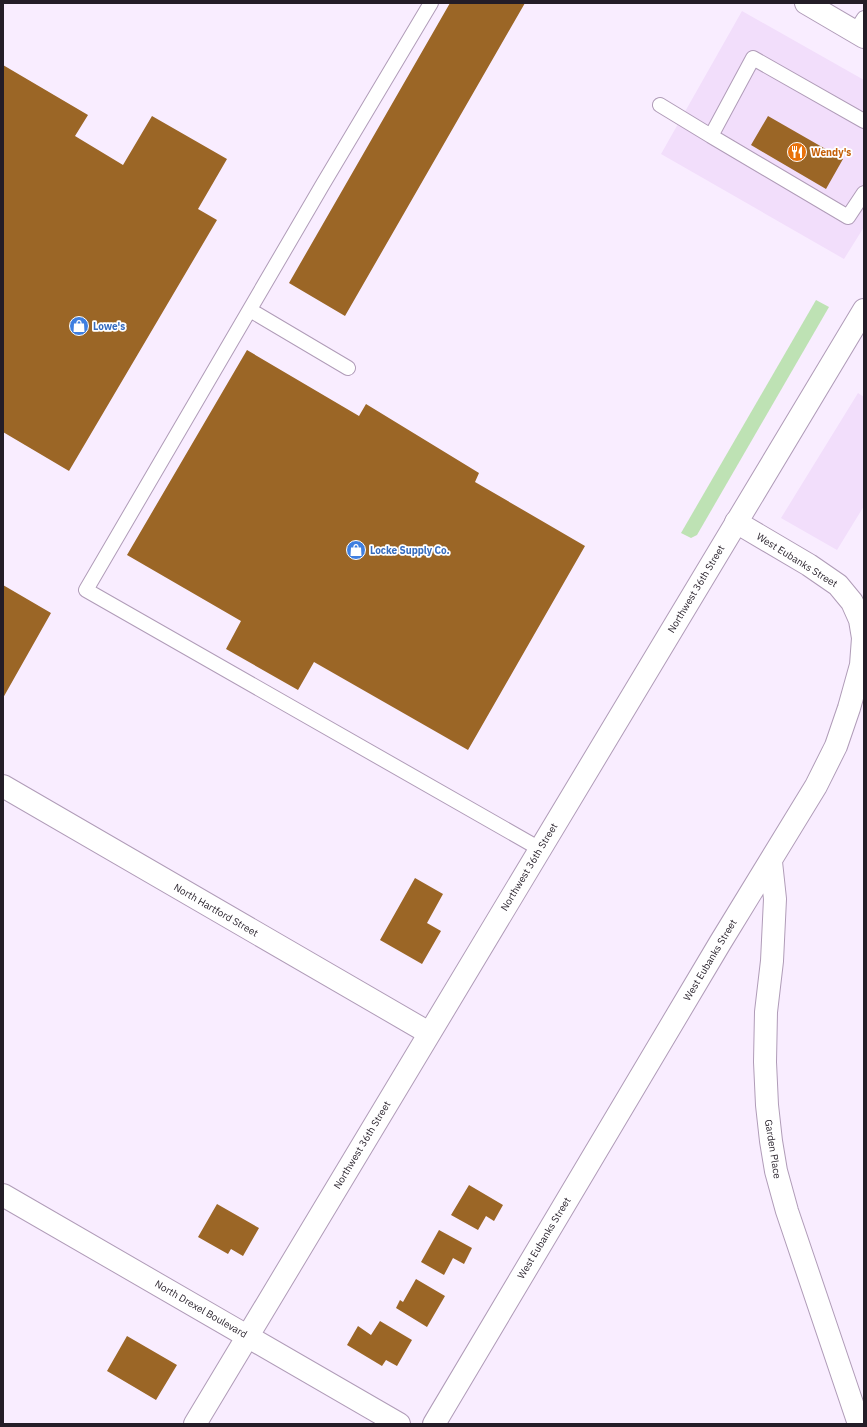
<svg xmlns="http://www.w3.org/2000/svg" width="867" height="1427" font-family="'IBM Plex Sans',sans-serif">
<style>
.built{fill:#f2defb}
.green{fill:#bee2b4}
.building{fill:#9b6626}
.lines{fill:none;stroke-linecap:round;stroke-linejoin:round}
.service-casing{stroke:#b09cb8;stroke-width:16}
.minor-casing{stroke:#b09cb8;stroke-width:24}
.secondary-casing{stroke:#b09cb8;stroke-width:24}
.service{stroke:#fff;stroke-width:14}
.minor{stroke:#fff;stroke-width:22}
.secondary{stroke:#fff;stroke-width:22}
.labels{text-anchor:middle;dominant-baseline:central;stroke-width:3.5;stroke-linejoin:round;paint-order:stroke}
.food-label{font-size:10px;font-weight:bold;fill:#c56008;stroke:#fff;text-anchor:start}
.shop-label{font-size:10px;font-weight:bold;fill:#366cbe;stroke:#fff;text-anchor:start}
.street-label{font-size:10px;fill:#241d27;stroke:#fff}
</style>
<rect width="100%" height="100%" fill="#f9edff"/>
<path class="built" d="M742 11 864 80V227L844 259 661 154Z
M858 393 864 397V506L837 550 781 518Z"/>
<path class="green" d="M816 300 829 307 697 535 691 538 681 533Z"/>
<path class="building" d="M450 3H525L345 316 289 283Z
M3 65 88 115 75 136 123 165 152 116 227 159 198 209 217 220 69 471 3 432Z
M768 116 843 159 826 189 751 145Z
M247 350 359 416 366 404 479 473 475 482 585 546 468 750 314 662 298 690 226 649 241 621 127 555Z
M3 585 51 613 3 698Z
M415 878 443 894 427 923 441 931 422 964 380 940Z
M469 1185 503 1205 494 1221 486 1216 478 1230 451 1215Z
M217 1204 259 1228 243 1256 231 1249 228 1254 198 1237Z
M439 1230 472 1248 464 1264 453 1258 444 1275 421 1262Z
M416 1279 445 1296 427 1327 396 1308 400 1300 403 1302Z
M380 1321 412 1340 397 1366 386 1360 382 1366 347 1345 358 1326 371 1335Z
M127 1336 177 1365 156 1400 107 1371Z"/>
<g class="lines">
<defs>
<path id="service" d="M431 3 323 184 86 590 540 849
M855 32 864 18
M660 105 711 136
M864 121 753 58 711 136 848 217 864 193
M250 310 348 368"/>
<path id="minor" d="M3 786 429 1033
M771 862 775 899 772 961 766 1012 765 1062 767 1105 771 1141 776 1171 787 1211 859 1424
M3 1195 399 1424
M434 1424 720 943 816 786 836 746 849 708 861 665 863 638 860 620 852 602 838 585 809 565 736 522"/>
<path id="secondary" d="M806 3 864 37
M195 1424 864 310"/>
</defs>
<use href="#service" class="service-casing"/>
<use href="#minor" class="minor-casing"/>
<use href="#secondary" class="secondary-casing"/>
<use href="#service" class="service"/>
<use href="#minor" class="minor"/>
<use href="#secondary" class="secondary"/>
</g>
<defs>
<symbol id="restaurant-disc" viewBox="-11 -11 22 22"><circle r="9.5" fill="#e8710a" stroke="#fff"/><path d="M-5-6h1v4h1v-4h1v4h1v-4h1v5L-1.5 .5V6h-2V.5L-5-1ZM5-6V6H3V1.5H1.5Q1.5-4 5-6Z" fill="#fff"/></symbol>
<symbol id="shop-disc" viewBox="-11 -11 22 22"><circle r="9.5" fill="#3f7fe0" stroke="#fff"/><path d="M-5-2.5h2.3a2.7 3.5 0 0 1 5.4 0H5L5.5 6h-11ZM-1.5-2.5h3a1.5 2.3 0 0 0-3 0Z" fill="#fff"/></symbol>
</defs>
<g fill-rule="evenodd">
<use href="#restaurant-disc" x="786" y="141" width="22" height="22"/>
<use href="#shop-disc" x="68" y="315" width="22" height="22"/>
<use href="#shop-disc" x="345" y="539" width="22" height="22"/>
</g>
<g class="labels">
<g class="food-label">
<text x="811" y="152">Wendy's</text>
</g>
<g class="shop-label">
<text x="93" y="326">Lowe's</text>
<text x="370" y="550">Locke Supply Co.</text>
</g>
<g class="street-label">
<text transform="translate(797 560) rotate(32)">West Eubanks Street</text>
<text transform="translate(696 589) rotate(-59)">Northwest 36th Street</text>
<text transform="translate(529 867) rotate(-59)">Northwest 36th Street</text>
<text transform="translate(216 910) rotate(30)">North Hartford Street</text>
<text transform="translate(710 960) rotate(-59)">West Eubanks Street</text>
<text transform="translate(362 1145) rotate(-59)">Northwest 36th Street</text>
<text transform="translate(773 1149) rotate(81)">Garden Place</text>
<text transform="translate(544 1238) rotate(-59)">West Eubanks Street</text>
<text transform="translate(201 1309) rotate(30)">North Drexel Boulevard</text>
</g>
</g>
<rect width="867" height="1427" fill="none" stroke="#241d27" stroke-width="8"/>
</svg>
